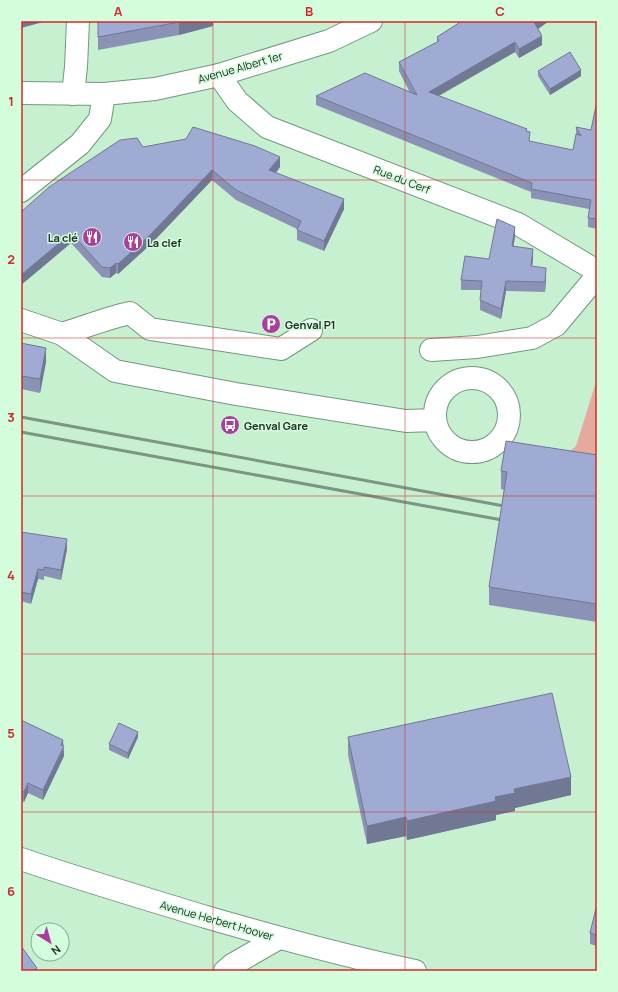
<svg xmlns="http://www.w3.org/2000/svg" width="618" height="992" font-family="Manrope,sans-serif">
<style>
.green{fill:#e4aa9d}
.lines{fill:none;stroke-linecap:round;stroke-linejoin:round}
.minor-casing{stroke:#72987c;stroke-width:24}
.major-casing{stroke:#72987c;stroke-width:24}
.minor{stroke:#fff;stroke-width:22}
.major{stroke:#fff;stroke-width:22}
.rail{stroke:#799781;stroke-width:3}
.wall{fill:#8a93b5}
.shaded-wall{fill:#707894}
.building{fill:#a0abd3;stroke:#707894}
.grid{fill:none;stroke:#d62828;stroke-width:1;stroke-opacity:0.55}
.labels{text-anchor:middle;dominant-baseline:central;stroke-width:3;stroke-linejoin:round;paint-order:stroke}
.street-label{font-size:11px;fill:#203025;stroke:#d4fdde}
.poi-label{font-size:11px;font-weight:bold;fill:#203025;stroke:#d4fdde;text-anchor:start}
.neatline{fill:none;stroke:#d62828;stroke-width:1.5}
.grid-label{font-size:13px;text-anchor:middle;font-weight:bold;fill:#d62828}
</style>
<rect width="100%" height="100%" fill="#c7f0d1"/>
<path class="green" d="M597 379V474L553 467 576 446Z"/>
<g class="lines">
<defs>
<path id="minor" d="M219 75 237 101 267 127 518 224 597 271
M73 94 76 67 78 21
M21 191 80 144 100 119 104 94
M21 320 62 334 115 371 236 394 406 421 435 420
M62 334C85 327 107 318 130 313L150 329 281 349 311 330
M431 350 477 347 532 338 556 325 597 276
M435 415a37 37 0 1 1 74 0a37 37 0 1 1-74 0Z
M21 859C82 880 144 898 206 917 275 937 344 956 415 971
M225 971 232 965 279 938"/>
<path id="major" d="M21 93 104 94 155 89 219 75 329 41 371 21"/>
</defs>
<use href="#minor" class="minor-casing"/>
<use href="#major" class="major-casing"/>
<use href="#minor" class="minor"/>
<use href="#major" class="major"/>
<path class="rail" d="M21 417 504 506
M21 432 502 520"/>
</g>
<path class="wall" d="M98 21H213V26L179 35 98 50Z
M462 21H549L538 29 542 45 519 58 515 52 439 96 527 131 530 142 573 150 576 135V127L591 130 597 101V229L588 227V218L589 209 531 198V192L316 105V96L410 93 399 71V62L437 42V37Z
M538 71 581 76 550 95 538 76Z
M143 147 280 167 276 173 344 209 324 251 297 240V229L236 200 212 180 151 244 118 274 116 273 110 278 102 277 71 243 21 285Z
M515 237 513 246 533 259 532 266 546 278 545 292 506 291 501 319 480 310V300L481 290H461V280L489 259Z
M21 343 46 362 40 393 21 389Z
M597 455V622L489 605V587L504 490 501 489V471Z
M21 532 67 549 61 580 44 576V580L38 579 31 604 21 601Z
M21 720 63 746 64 756 43 800 28 793 24 802 21 801Z
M138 737 128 759 109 750V744Z
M348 737 571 795 515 808V811L496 815V820L407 840 406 836 367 844 348 755Z
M597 904V946L590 944V933Z"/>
<path class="shaded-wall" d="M21 21H47L21 28Z
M185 21H213V26L179 35V23Z
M536 21H549L534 32V22Z
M542 36V45L519 58V49Z
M515 42V52L429 101V92Z
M581 70V76L550 95V89Z
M280 157V167L269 180V170Z
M212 170V180L151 244 118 274V264Z
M344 199V209L324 251V241Z
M515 227V237L512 256V246Z
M71 233V243L21 285V275Z
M533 249V259L531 276V266Z
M116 263V273L110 278V268Z
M546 268V278L545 292V282Z
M506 281V291L501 319V309Z
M46 348V362L40 393V379Z
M67 539V549L61 580V570Z
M38 569V579L31 604V594Z
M138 732V737L128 759V753Z
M63 740 64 756 43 800V790Z
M571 777V795L515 808V811L496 815V820L407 840V821L495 797 514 789Z
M28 783V793L24 802V792Z
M406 817V836L367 844V826Z
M37 968V971H33Z"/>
<path class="building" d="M98 21H185L98 37Z
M462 21H536L534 22 542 36 519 49 515 42 429 92 527 129 526 131 530 132 529 141 573 150 576 134 581 136 576 127 591 130 597 101V219L588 218 591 200 531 189 532 183 316 96 365 73 417 95 399 62 439 41 437 37Z
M570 52 581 70 550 89 538 71Z
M193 127 255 146 280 157 269 170 344 199 324 241 297 230 301 221 236 190 212 170 151 234 118 264 116 263 110 268 102 267 71 233 21 275V212L49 187 120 140 137 138 143 147 186 139Z
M497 219 515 227 512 246 533 249 531 266 546 268 545 282 506 281 501 309 480 300 482 281 461 280 465 256 489 259Z
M21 343 46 348 40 379 21 376Z
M506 441 597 455V604L489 587 507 472 501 471Z
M21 532 67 539 61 570 44 567V570L38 569 31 594 21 592Z
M552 693 571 777 514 789 515 793 495 797 496 801 407 821 406 817 367 826 348 737Z
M21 720 63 740 61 745 64 746 43 790 28 783 24 792 21 790Z
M119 723 138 732 128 753 109 744Z
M597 904V935L590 933Z
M21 946 37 968 33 971H21Z"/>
<path class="grid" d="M213 21V971M405 21V971M21 180H597M21 338H597M21 496H597M21 654H597M21 812H597"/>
<defs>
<symbol id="restaurant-disc" viewBox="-11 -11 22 22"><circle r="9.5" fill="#aa3d9d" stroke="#d4fdde"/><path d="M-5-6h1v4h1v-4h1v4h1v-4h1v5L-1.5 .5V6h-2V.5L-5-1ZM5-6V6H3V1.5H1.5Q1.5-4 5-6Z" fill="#fff"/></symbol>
<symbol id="parking-disc" viewBox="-11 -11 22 22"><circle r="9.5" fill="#aa3d9d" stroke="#d4fdde"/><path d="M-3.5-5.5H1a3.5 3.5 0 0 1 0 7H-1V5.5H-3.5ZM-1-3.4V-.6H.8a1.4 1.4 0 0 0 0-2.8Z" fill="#fff"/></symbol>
<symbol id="bus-disc" viewBox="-11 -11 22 22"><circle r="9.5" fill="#aa3d9d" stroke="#d4fdde"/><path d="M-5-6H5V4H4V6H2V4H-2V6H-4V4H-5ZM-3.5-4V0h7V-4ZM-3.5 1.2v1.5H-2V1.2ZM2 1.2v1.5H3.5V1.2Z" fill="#fff"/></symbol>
</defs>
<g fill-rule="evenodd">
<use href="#restaurant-disc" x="81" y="226" width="22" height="22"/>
<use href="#restaurant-disc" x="122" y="231" width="22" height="22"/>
<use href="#parking-disc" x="260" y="313" width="22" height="22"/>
<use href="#bus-disc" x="219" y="414" width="22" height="22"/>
</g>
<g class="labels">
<g class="street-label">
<text transform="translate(240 67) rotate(-16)">Avenue Albert 1er</text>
<text transform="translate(402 179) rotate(21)">Rue du Cerf</text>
<text transform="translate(217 920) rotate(16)">Avenue Herbert Hoover</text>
</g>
<g class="poi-label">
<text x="78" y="237" text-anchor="end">La clé</text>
<text x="147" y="242">La clef</text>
<text x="285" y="324">Genval P1</text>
<text x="244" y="425">Genval Gare</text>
</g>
</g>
<rect width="618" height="992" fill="none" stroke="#d4fdde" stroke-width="44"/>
<g transform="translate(50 942) rotate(143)"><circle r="19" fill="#d4fdde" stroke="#8cab94"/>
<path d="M0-3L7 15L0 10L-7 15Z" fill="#aa3d9d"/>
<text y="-6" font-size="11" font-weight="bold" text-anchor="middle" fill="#203025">N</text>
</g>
<rect x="22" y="22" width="574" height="948" class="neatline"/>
<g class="grid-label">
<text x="118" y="16">A</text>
<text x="309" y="16">B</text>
<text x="500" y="16">C</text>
<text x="11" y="106">1</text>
<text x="11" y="264">2</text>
<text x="11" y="422">3</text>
<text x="11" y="580">4</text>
<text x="11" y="738">5</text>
<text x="11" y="896">6</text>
</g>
</svg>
